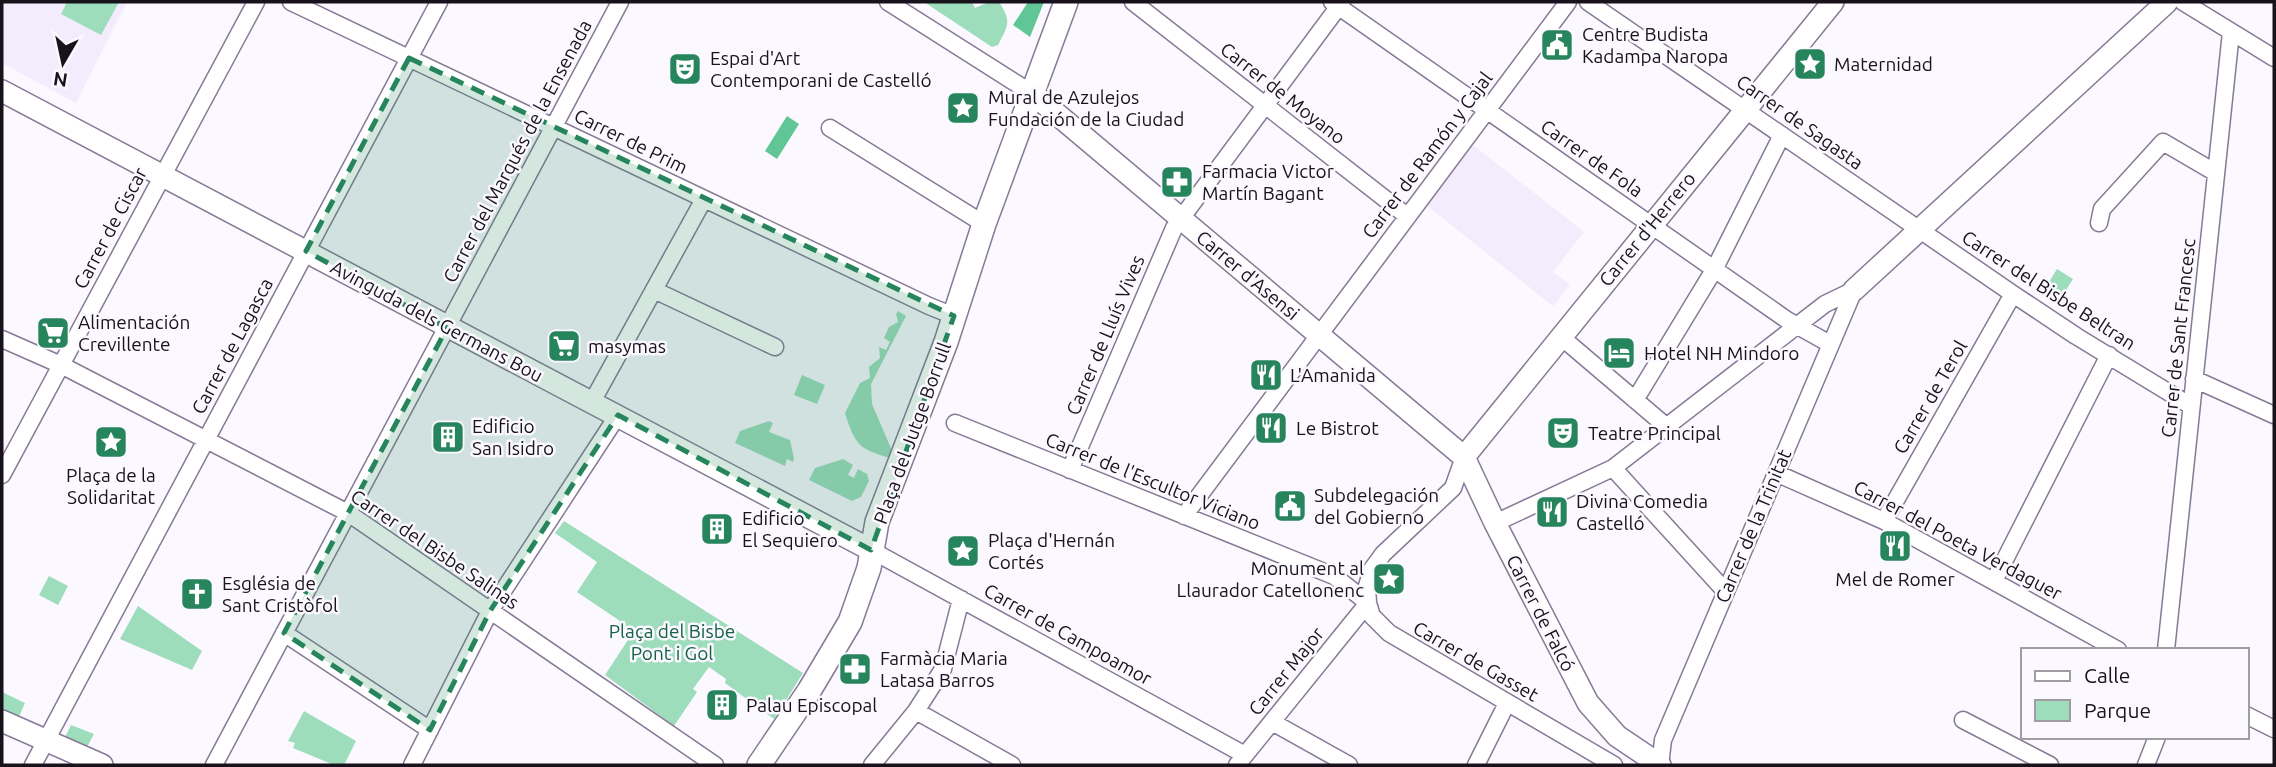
<svg xmlns="http://www.w3.org/2000/svg" width="2276" height="767" font-family="Ubuntu,sans-serif">
<style>
.built{fill:#f3ecfc}
.green{fill:#9eddbc}
.water{fill:#60c696}
.lines{fill:none;stroke-linecap:round;stroke-linejoin:round}
.minor-casing{stroke:#877996;stroke-width:19}
.tertiary-casing{stroke:#877996;stroke-width:24}
.secondary-casing{stroke:#877996;stroke-width:26}
.minor{stroke:#fff;stroke-width:16}
.tertiary{stroke:#fff;stroke-width:21}
.secondary{stroke:#fff;stroke-width:23}
.marked{fill:#26855d;fill-opacity:0.2;stroke:#26855d;stroke-width:5;stroke-dasharray:14 9;stroke-linejoin:round}
.labels{text-anchor:middle;dominant-baseline:central;stroke-width:5;stroke-linejoin:round;paint-order:stroke}
.poi-label{font-size:19px;fill:#17121c;stroke:#fbf8ff;text-anchor:start}
.street-label{font-size:19px;fill:#17121c;stroke:#fbf8ff}
.park-label{font-size:19px;fill:#146242;stroke:#fbf8ff}
</style>
<rect width="100%" height="100%" fill="#fbf8ff"/>
<path class="built" d="M2 2H127L76 103 2 63Z
M1472 144 1584 232 1553 272 1570 285 1553 306 1425 204Z"/>
<path class="green" d="M67 2H119L101 35 61 14Z
M929 2H972L975 8 989 2H999C1012 21 1008 26 998 45L992 47 927 4Z
M2057 269 2073 279 2063 295 2047 285Z
M898 311 906 316 871 384 872 404 896 460C861 449 856 449 845 413L860 383 870 378 869 367 880 358 879 347 886 350 890 342 884 338 889 327 898 322 896 314Z
M802 375 825 385 817 404 794 395Z
M769 421 773 423 769 432 790 440 794 459 793 462 787 459 785 466 735 443 740 431Z
M843 459 853 465 848 475 854 478 858 469 867 474 869 481 861 497 852 501 809 480 815 468Z
M564 521 803 673 774 719 725 683 726 679 709 667 693 689 697 692 674 726 605 675 628 640 615 630 620 621 577 592 597 562 555 533Z
M49 576 68 586 58 605 39 595Z
M138 606 202 651 192 670 120 639Z
M2 692 25 703 18 719 2 712Z
M304 711 356 741 344 765H334L293 748 295 743 288 741Z
M71 725 94 734 86 749 67 740 65 737Z"/>
<path class="water" d="M1028 2H1044L1030 37 1013 25Z
M787 116 799 124 777 159 765 151Z"/>
<g class="lines">
<defs>
<path id="minor" d="M291 2 929 306 954 316
M888 2 1033 94
M1133 2 1407 216
M1332 2 1787 320 1830 344
M1588 2 2013 294 2076 336 2191 406
M2183 2 2274 58
M830 128 984 224
M2099 223 2102 209 2163 142 2216 173
M654 290 775 347
M1560 336 1667 427
M2 339 61 365 348 513 715 765
M2194 379 2274 415
M1635 400 1714 270 1782 135
M592 402 704 199
M955 423 1334 576 1368 603
M1464 457 1453 488 1383 554 1372 569 1367 586 1368 603 1372 616 1389 633 1614 765
M1613 468 1726 592
M1070 470 1174 228 1342 2
M1776 473 1884 521 2118 650
M2 475 256 2
M1184 516 1568 2
M1884 521 2013 294
M1495 523 1613 468 1825 304 1854 290
M871 550 1245 755
M1994 581 2109 355
M284 633 430 730
M2166 650 2231 32
M916 711 1012 765
M2246 715 2274 729
M1963 720 2050 765
M1272 722 1349 765
M33 765 439 2
M214 765 620 2
M412 765 490 611 618 415
M872 765 916 711 943 669 961 599
M1237 765 1368 603
M1476 765 1507 703
M1660 765 1663 740 1854 290
M2146 765 2157 737"/>
<path id="tertiary" d="M2 91 871 550
M1033 94 1464 457 1495 523 1588 703 1617 736 1660 765
M1854 290 2167 2
M1464 457 1833 2
M2 721 102 765"/>
<path id="secondary" d="M759 765 809 691 850 622 869 568 877 522 946 342 984 224 1066 2"/>
</defs>
<use href="#minor" class="minor-casing"/>
<use href="#tertiary" class="tertiary-casing"/>
<use href="#secondary" class="secondary-casing"/>
<use href="#minor" class="minor"/>
<use href="#tertiary" class="tertiary"/>
<use href="#secondary" class="secondary"/>
</g>
<path class="marked" d="M409 58 954 316 871 550 618 415 490 611 430 730 284 633 447 328 306 251Z"/>
<defs>
<symbol id="civic-square" viewBox="-11 -11 22 22"><rect x="-9" y="-9" width="18" height="18" rx="4" fill="#26855d" stroke="#fbf8ff"/><path d="M-.6-6.5H3V-4.5H.6V-3L4-1V1h2V6H-6V1h2V-1L-.6-3ZM-1.2 2.5V6h2.4V2.5Z" fill="#fff"/></symbol>
<symbol id="sight-square" viewBox="-11 -11 22 22"><rect x="-9" y="-9" width="18" height="18" rx="4" fill="#26855d" stroke="#fbf8ff"/><path d="M0-6L1.8-2.2L6-1.7L2.9 1.2L3.7 5.4L0 3.3L-3.7 5.4L-2.9 1.2L-6-1.7L-1.8-2.2Z" fill="#fff"/></symbol>
<symbol id="theatre-square" viewBox="-11 -11 22 22"><rect x="-9" y="-9" width="18" height="18" rx="4" fill="#26855d" stroke="#fbf8ff"/><path d="M-5-5.5Q0-4 5-5.5V0Q5 5 0 6Q-5 5-5 0ZM-3.3-2.5H-1v1.5H-3.3ZM1-2.5H3.3v1.5H1ZM-2.8 1Q0 5.5 2.8 1Z" fill="#fff"/></symbol>
<symbol id="pharmacy-square" viewBox="-11 -11 22 22"><rect x="-9" y="-9" width="18" height="18" rx="4" fill="#26855d" stroke="#fbf8ff"/><path d="M-2-6h4v4h4v4h-4v4h-4v-4h-4v-4h4Z" fill="#fff"/></symbol>
<symbol id="supermarket-square" viewBox="-11 -11 22 22"><rect x="-9" y="-9" width="18" height="18" rx="4" fill="#26855d" stroke="#fbf8ff"/><path d="M-6-5.5h2.5l.6 2H6L4.5 2H-2.5L-4.4-4H-6ZM-1.5 3.2a1.3 1.3 0 1 0 .1 0ZM3 3.2a1.3 1.3 0 1 0 .1 0Z" fill="#fff"/></symbol>
<symbol id="hotel-square" viewBox="-11 -11 22 22"><rect x="-9" y="-9" width="18" height="18" rx="4" fill="#26855d" stroke="#fbf8ff"/><path d="M-6-4.5h1.5V1H6V5H4.5V3h-9V5H-6ZM-4 0a1.8 1.8 0 1 1 3.6 0ZM.5 0V-2.5h3Q6-2.5 6 0Z" fill="#fff"/></symbol>
<symbol id="restaurant-square" viewBox="-11 -11 22 22"><rect x="-9" y="-9" width="18" height="18" rx="4" fill="#26855d" stroke="#fbf8ff"/><path d="M-5-6h1v4h1v-4h1v4h1v-4h1v5L-1.5 .5V6h-2V.5L-5-1ZM5-6V6H3V1.5H1.5Q1.5-4 5-6Z" fill="#fff"/></symbol>
<symbol id="building-square" viewBox="-11 -11 22 22"><rect x="-9" y="-9" width="18" height="18" rx="4" fill="#26855d" stroke="#fbf8ff"/><path d="M-4-6H4V6H1V3H-1V6H-4ZM-2.5-4.3h1.7v1.8h-1.7ZM.8-4.3h1.7v1.8H.8ZM-2.5-1h1.7V.8h-1.7ZM.8-1h1.7V.8H.8Z" fill="#fff"/></symbol>
<symbol id="church-square" viewBox="-11 -11 22 22"><rect x="-9" y="-9" width="18" height="18" rx="4" fill="#26855d" stroke="#fbf8ff"/><path d="M-1.2-6h2.4v3.5h3.3v2.4h-3.3V6h-2.4V-.1h-3.3v-2.4h3.3Z" fill="#fff"/></symbol>
</defs>
<g fill-rule="evenodd">
<use href="#civic-square" x="1538" y="26" width="38" height="38"/>
<use href="#sight-square" x="1791" y="45" width="38" height="38"/>
<use href="#theatre-square" x="666" y="50" width="38" height="38"/>
<use href="#sight-square" x="944" y="89" width="38" height="38"/>
<use href="#pharmacy-square" x="1158" y="163" width="38" height="38"/>
<use href="#supermarket-square" x="34" y="314" width="38" height="38"/>
<use href="#supermarket-square" x="545" y="327" width="38" height="38"/>
<use href="#hotel-square" x="1600" y="334" width="38" height="38"/>
<use href="#restaurant-square" x="1247" y="356" width="38" height="38"/>
<use href="#restaurant-square" x="1252" y="409" width="38" height="38"/>
<use href="#theatre-square" x="1544" y="414" width="38" height="38"/>
<use href="#building-square" x="429" y="418" width="38" height="38"/>
<use href="#sight-square" x="92" y="423" width="38" height="38"/>
<use href="#civic-square" x="1271" y="487" width="38" height="38"/>
<use href="#restaurant-square" x="1533" y="493" width="38" height="38"/>
<use href="#building-square" x="698" y="510" width="38" height="38"/>
<use href="#restaurant-square" x="1876" y="527" width="38" height="38"/>
<use href="#sight-square" x="944" y="532" width="38" height="38"/>
<use href="#sight-square" x="1370" y="560" width="38" height="38"/>
<use href="#church-square" x="178" y="575" width="38" height="38"/>
<use href="#pharmacy-square" x="836" y="650" width="38" height="38"/>
<use href="#building-square" x="703" y="686" width="38" height="38"/>
</g>
<g class="labels">
<g class="poi-label">
<text x="1582" y="34">Centre Budista<tspan x="1582" dy="22">Kadampa Naropa</tspan></text>
<text x="710" y="58">Espai d'Art<tspan x="710" dy="22">Contemporani de Castelló</tspan></text>
<text x="1834" y="64">Maternidad</text>
<text x="988" y="97">Mural de Azulejos<tspan x="988" dy="22">Fundación de la Ciudad</tspan></text>
<text x="1202" y="171">Farmacia Victor<tspan x="1202" dy="22">Martín Bagant</tspan></text>
<text x="78" y="322">Alimentación<tspan x="78" dy="22">Crevillente</tspan></text>
<text x="588" y="346">masymas</text>
<text x="1644" y="353">Hotel NH Mindoro</text>
<text x="1290" y="375">L'Amanida</text>
<text x="472" y="426">Edificio<tspan x="472" dy="22">San Isidro</tspan></text>
<text x="1296" y="428">Le Bistrot</text>
<text x="1588" y="433">Teatre Principal</text>
<text x="111" y="475" text-anchor="middle">Plaça de la<tspan x="111" dy="22">Solidaritat</tspan></text>
<text x="1314" y="495">Subdelegación<tspan x="1314" dy="22">del Gobierno</tspan></text>
<text x="1576" y="501">Divina Comedia<tspan x="1576" dy="22">Castelló</tspan></text>
<text x="742" y="518">Edificio<tspan x="742" dy="22">El Sequiero</tspan></text>
<text x="988" y="540">Plaça d'Hernán<tspan x="988" dy="22">Cortés</tspan></text>
<text x="1364" y="568" text-anchor="end">Monument al<tspan x="1364" dy="22">Llaurador Catellonenc</tspan></text>
<text x="1895" y="579" text-anchor="middle">Mel de Romer</text>
<text x="222" y="583">Església de<tspan x="222" dy="22">Sant Cristòfol</tspan></text>
<text x="880" y="658">Farmàcia Maria<tspan x="880" dy="22">Latasa Barros</tspan></text>
<text x="746" y="705">Palau Episcopal</text>
</g>
<g class="street-label">
<text transform="translate(1283 93) rotate(38)">Carrer de Moyano</text>
<text transform="translate(1800 122) rotate(35)">Carrer de Sagasta</text>
<text transform="translate(631 141) rotate(26)">Carrer de Prim</text>
<text transform="translate(517 151) rotate(-62)">Carrer del Marqués de la Ensenada</text>
<text transform="translate(1427 155) rotate(-53)">Carrer de Ramón y Cajal</text>
<text transform="translate(1592 158) rotate(35)">Carrer de Fola</text>
<text transform="translate(110 228) rotate(-62)">Carrer de Ciscar</text>
<text transform="translate(1647 229) rotate(-51)">Carrer d'Herrero</text>
<text transform="translate(1248 275) rotate(40)">Carrer d'Asensi</text>
<text transform="translate(2049 290) rotate(33)">Carrer del Bisbe Beltran</text>
<text transform="translate(437 321) rotate(28)">Avinguda dels Germans Bou</text>
<text transform="translate(1105 335) rotate(-67)">Carrer de Lluís Vives</text>
<text transform="translate(2178 338) rotate(-84)">Carrer de Sant Francesc</text>
<text transform="translate(232 346) rotate(-62)">Carrer de Lagasca</text>
<text transform="translate(1930 397) rotate(-60)">Carrer de Terol</text>
<text transform="translate(912 433) rotate(-70)">Plaça del Jutge Borrull</text>
<text transform="translate(1153 481) rotate(22)">Carrer de l'Escultor Viciano</text>
<text transform="translate(1753 526) rotate(-67)">Carrer de la Trinitat</text>
<text transform="translate(1958 540) rotate(28)">Carrer del Poeta Verdaguer</text>
<text transform="translate(435 549) rotate(34)">Carrer del Bisbe Salinas</text>
<text transform="translate(1541 613) rotate(63)">Carrer de Falcó</text>
<text transform="translate(1068 634) rotate(29)">Carrer de Campoamor</text>
<text transform="translate(1476 661) rotate(30)">Carrer de Gasset</text>
<text transform="translate(1286 671) rotate(-51)">Carrer Major</text>
</g>
<g class="park-label">
<text x="672" y="631">Plaça del Bisbe<tspan x="672" dy="22">Pont i Gol</tspan></text>
</g>
</g>
<rect width="2276" height="767" fill="none" stroke="#17121c" stroke-width="7"/>
<rect x="2021" y="648" width="228" height="91" fill="#fbf8ff" stroke="#a09ca4" stroke-width="2"/>
<rect x="2035" y="671" width="35" height="10" fill="#ffffff" stroke="#a09ca4" stroke-width="2"/>
<text x="2084" y="683" font-size="21" fill="#17121c">Calle</text>
<rect x="2035" y="700" width="35" height="21" fill="#9eddbc" stroke="#a09ca4" stroke-width="2"/>
<text x="2084" y="718" font-size="21" fill="#17121c">Parque</text>
<g transform="translate(63 63) rotate(189)" stroke="#fbf8ff" stroke-width="5" paint-order="stroke">
<path d="M0-5L12 26L0 18L-12 26Z" fill="#17121c"/>
<text y="-10" font-size="19" font-weight="bold" text-anchor="middle" fill="#17121c">N</text>
</g>
</svg>
